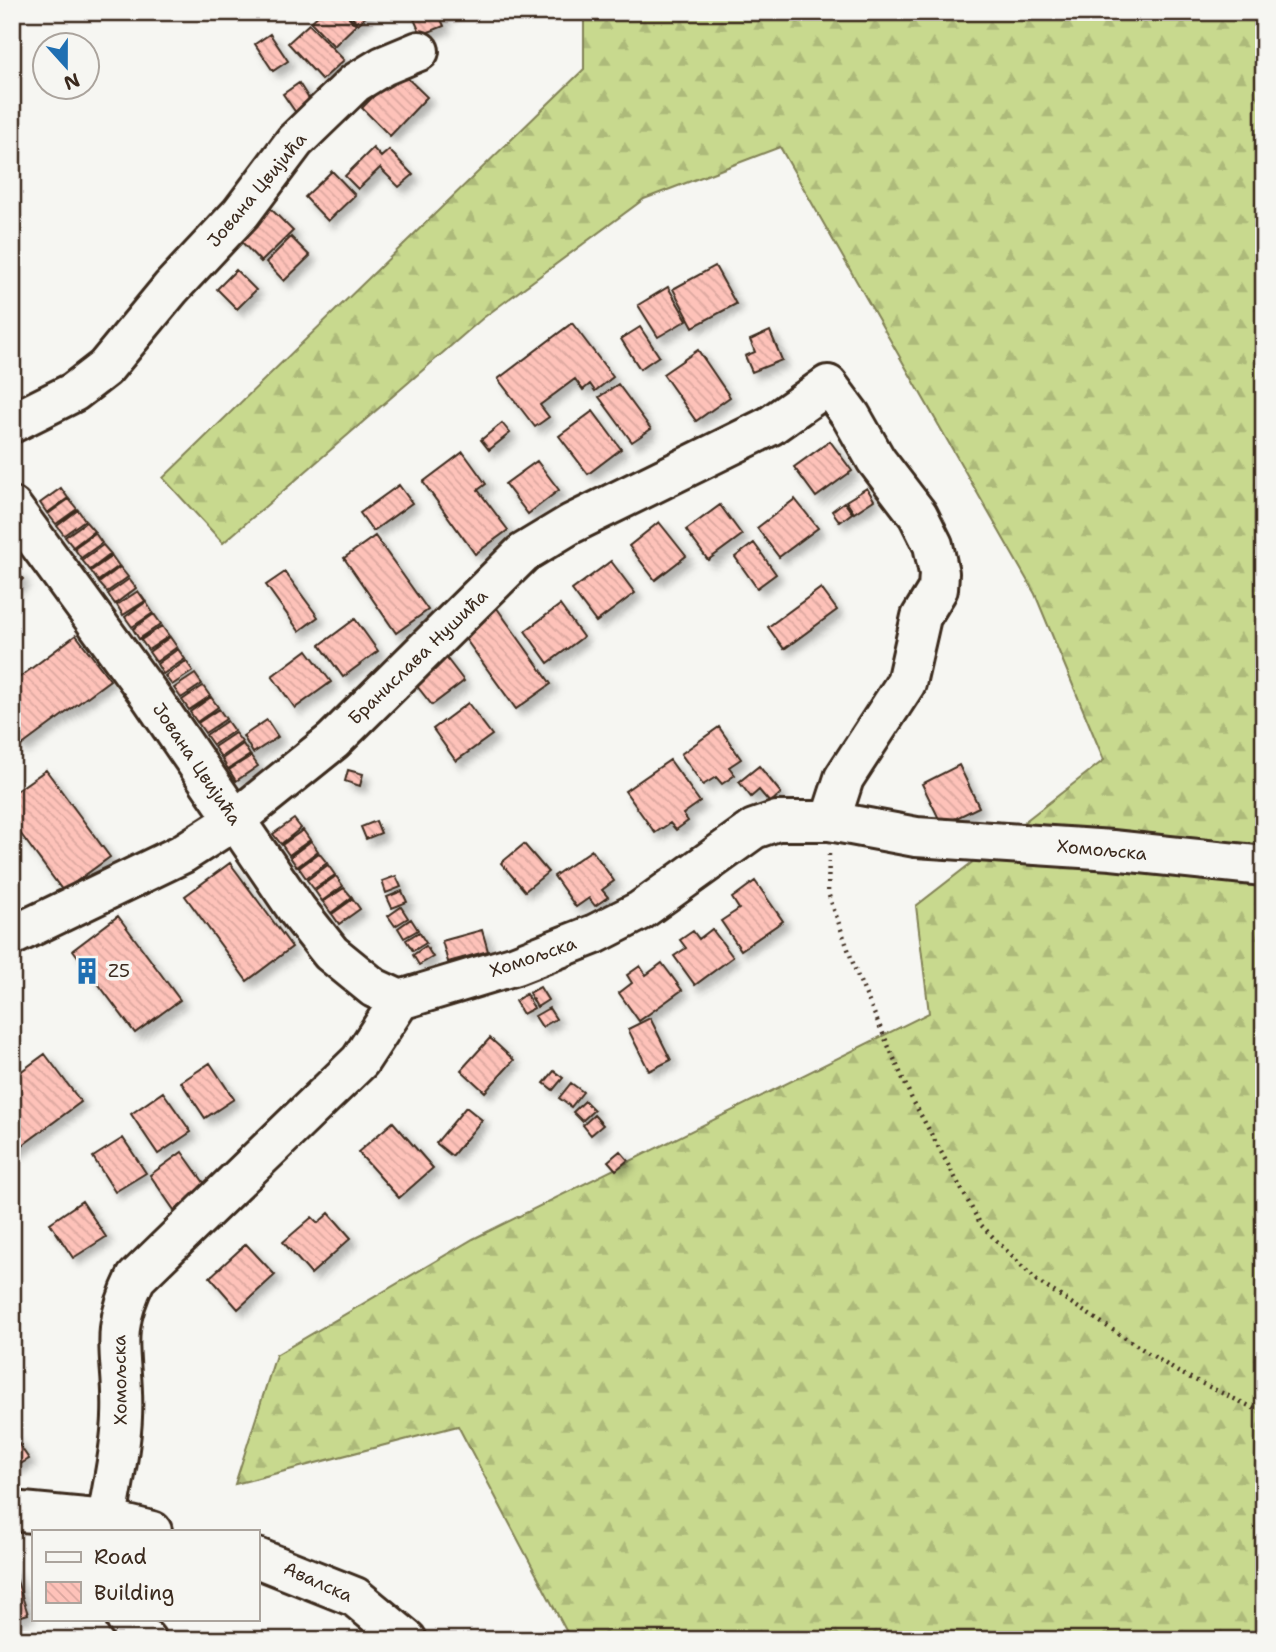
<svg xmlns="http://www.w3.org/2000/svg" width="1276" height="1652" font-family="'Shantell Sans',sans-serif">
<style>
.forest{fill:url(#forest-firs);stroke:#828256;stroke-width:2}
.building{fill:url(#building-back-hatch);stroke:#3b2a1e;stroke-width:2;filter:url(#shadow)}
.lines{fill:none;stroke-linecap:round;stroke-linejoin:round}
.minor-casing{stroke:#3b2a1e;stroke-width:44}
.path{stroke:#3b2a1e;stroke-width:4.5;stroke-dasharray:2 5;stroke-linecap:butt}
.minor{stroke:#f6f6f2;stroke-width:38}
.labels{text-anchor:middle;dominant-baseline:central;stroke-width:7;stroke-linejoin:round;paint-order:stroke}
.street-label{font-size:18px;fill:#3b2a1e;stroke:#f6f6f2}
.poi-label{font-size:18px;fill:#3b2a1e;stroke:#f6f6f2;text-anchor:start}
</style>
<defs>
<pattern id="forest-firs" width="22" height="20" patternUnits="userSpaceOnUse" patternTransform="scale(1.75)"><rect width="22" height="20" fill="#c8d98e"/><path d="M5 1l3.5 6h-7zM16 11l3.5 6h-7z" fill="#adba7a"/></pattern>
<pattern id="building-back-hatch" width="6" height="6" patternUnits="userSpaceOnUse" patternTransform="scale(1.75)"><rect width="6" height="6" fill="#fec2b9"/><path d="M-1 5l2 2M0 0l6 6M5-1l2 2" fill="none" stroke="#dba79f"/></pattern>
<filter id="shadow"><feDropShadow dx="6" dy="6" stdDeviation="3.5" flood-color="#0004"/></filter>
</defs>
<rect width="100%" height="100%" fill="#f6f6f2"/>
<filter id="ink" filterUnits="userSpaceOnUse"><feTurbulence type="fractalNoise" baseFrequency=".0143" numOctaves="2"/><feDisplacementMap in="SourceGraphic" scale="14" xChannelSelector="R" yChannelSelector="G"/><feConvolveMatrix kernelMatrix="1 2 1 2 8 2 1 2 1" color-interpolation-filters="sRGB"/></filter>
<g filter="url(#ink)">
<path class="forest" d="M584 12H1264V1640H571L458 1426 235 1484 276 1355 473 1239 929 1013 916 906 1104 760 1035 594 780 147 644 199 483 318 223 543 163 478 584 69Z"/>
<path class="building" d="M322 12H344L356 25 334 46 311 22Z
M347 12H371L358 24Z
M411 12H452L440 17 444 26 421 35Z
M309 24 344 60 322 80 288 43Z
M270 34 288 61 273 71 255 44Z
M399 70 427 97 390 136 362 108Z
M299 83 316 110 301 120 283 94Z
M373 148 381 157 389 150 413 175 399 187 380 168 358 189 345 176Z
M332 171 355 195 328 221 305 197Z
M265 203 293 231 261 262 234 234Z
M291 237 310 256 284 281 266 262Z
M715 266 736 304 693 327 673 289Z
M236 270 256 290 237 309 217 289Z
M668 287 687 320 658 337 638 305Z
M572 323 613 377 595 391 590 384 583 390 575 379 540 405 549 417 535 427 498 379Z
M640 327 659 356 640 369 621 339Z
M770 331 782 360 752 372 745 356 755 352 750 340Z
M698 350 730 397 696 421 663 374Z
M618 384 651 429 632 442 599 397Z
M593 411 621 449 588 474 559 436Z
M502 423 510 433 489 450 481 440Z
M830 441 852 471 816 497 794 467Z
M463 452 486 484 478 490 508 530 475 554 423 482Z
M537 461 559 490 528 514 505 484Z
M399 485 412 503 373 531 360 513Z
M61 488 68 498 47 513 40 503Z
M867 488 874 500 854 513 846 501Z
M69 499 77 509 56 524 48 514Z
M795 499 818 528 779 557 757 528Z
M844 502 852 513 840 522 832 511Z
M720 505 742 535 708 560 686 530Z
M78 510 85 520 64 535 57 526Z
M86 522 94 531 73 547 65 537Z
M659 522 686 556 655 580 629 546Z
M95 533 102 543 81 558 74 548Z
M375 536 428 610 396 633 344 558Z
M754 543 776 574 757 588 735 557Z
M103 545 111 554 90 570 82 560Z
M112 556 119 566 98 581 91 571Z
M611 561 635 593 596 622 572 590Z
M120 567 128 577 107 592 99 583Z
M12 568 23 579 12 589Z
M285 572 318 617 299 631 266 585Z
M129 579 136 588 115 604 108 594Z
M821 588 837 610 784 649 768 627Z
M138 591 145 601 123 615 117 605Z
M146 602 153 613 132 627 125 617Z
M494 604 551 684 516 709 459 630Z
M560 605 583 637 548 663 525 631Z
M154 614 161 624 139 639 133 629Z
M355 619 378 651 343 677 320 645Z
M162 626 169 636 148 650 141 640Z
M76 635 110 680 21 746 12 735V683Z
M170 637 177 647 156 662 149 652Z
M178 649 185 659 163 674 157 664Z
M307 650 331 682 295 708 272 676Z
M441 651 464 681 432 705 409 676Z
M186 661 193 671 172 685 165 676Z
M195 674 202 684 181 698 174 688Z
M203 686 210 696 189 710 182 700Z
M211 697 218 707 197 722 190 712Z
M468 703 492 735 456 761 433 729Z
M219 709 226 719 205 733 198 723Z
M267 720 278 737 253 753 243 736Z
M227 721 234 731 213 745 206 735Z
M719 727 741 759 729 767 735 775 722 784 716 777 703 785 681 754Z
M235 733 242 742 221 757 214 747Z
M243 744 250 755 228 769 222 759Z
M251 756 258 766 236 781 229 770Z
M670 760 700 802 683 814 688 821 676 830 670 823 655 833 625 791Z
M959 765 979 807 942 825 922 784Z
M759 766 781 793 770 803 759 790 751 797 739 782Z
M46 770 110 857 63 891 12 822V794Z
M348 770 363 774 360 786 345 781Z
M294 819 301 828 281 844 273 834Z
M376 821 381 833 366 839 361 827Z
M303 830 310 840 289 855 282 845Z
M311 841 318 851 297 867 290 857Z
M524 844 548 872 525 891 501 863Z
M592 850 614 881 602 890 608 897 595 906 589 898 576 907 554 876Z
M319 853 327 863 306 878 299 868Z
M230 863 292 947 247 981 185 896Z
M328 865 335 875 314 889 307 880Z
M336 876 343 886 322 901 315 891Z
M396 876 401 887 386 893 382 881Z
M755 881 783 921 741 950 721 921 739 909 732 898Z
M344 888 352 897 331 913 323 902Z
M402 891 407 902 392 908 387 897Z
M353 899 360 909 339 924 332 914Z
M401 907 408 918 395 926 388 916Z
M118 916 180 1000 135 1033 73 950Z
M411 919 418 930 404 938 398 928Z
M712 929 733 957 695 985 674 956 686 948 680 940 693 931 699 939Z
M482 930 488 951 448 962 442 941Z
M419 932 426 943 413 951 406 940Z
M426 946 433 957 419 965 413 955Z
M662 963 682 990 639 1021 619 993 632 983 627 975 640 966 646 975Z
M540 987 548 1000 537 1007 529 993Z
M526 994 534 1008 523 1014 515 1001Z
M549 1008 556 1019 542 1027 535 1016Z
M650 1018 671 1060 649 1071 628 1029Z
M490 1038 514 1060 485 1092 461 1070Z
M45 1054 81 1102 12 1153V1078Z
M210 1063 234 1099 205 1118 181 1082Z
M554 1071 563 1078 553 1090 544 1083Z
M571 1083 583 1092 571 1107 559 1098Z
M163 1092 191 1132 158 1154 131 1114Z
M585 1101 594 1110 582 1121 573 1112Z
M466 1107 482 1120 452 1156 436 1143Z
M594 1115 603 1125 591 1135 583 1125Z
M393 1122 433 1168 399 1198 358 1152Z
M123 1138 146 1173 115 1192 93 1157Z
M620 1151 628 1160 616 1170 608 1161Z
M182 1152 207 1187 174 1210 150 1175Z
M82 1201 106 1237 73 1258 50 1223Z
M329 1213 351 1238 311 1274 283 1242 312 1217 318 1223Z
M246 1244 275 1275 238 1309 210 1277Z
M12 1434 29 1459 12 1469Z
M12 1566 28 1614 12 1619Z"/>
<g class="lines">
<defs>
<path id="minor" d="M12 423 74 392 105 368 171 288 241 213 295 141 355 83 383 66 419 51
M12 507 151 697 297 910 331 953 374 988 400 1000
M12 936 182 854 235 820 333 741 523 553 571 524 770 426 828 385 851 416 876 460 918 515 933 545 939 573 938 589 921 617 906 683 844 778 830 821
M12 1511 107 1520 152 1531
M107 1520C112 1486 121 1451 122 1417 125 1358 107 1337 136 1278L360 1061 400 1000 516 965 595 934 640 911 754 829 777 821H830L916 837 1112 850 1264 866
M257 1558 355 1597 407 1640
M126 1619 146 1640"/>
</defs>
<use href="#minor" class="minor-casing"/>
<path class="path" d="M829 854 828 893 858 977 911 1097 981 1225 1037 1281 1178 1372 1264 1413"/>
<use href="#minor" class="minor"/>
</g>
</g>
<defs>
<symbol id="building-bare" viewBox="-9 -9 18 18"><path d="M-4-6H4V6H1V3H-1V6H-4ZM-2.5-4.3h1.7v1.8h-1.7ZM.8-4.3h1.7v1.8H.8ZM-2.5-1h1.7V.8h-1.7ZM.8-1h1.7V.8H.8Z" fill="#1f6fb2" stroke="#f6f6f2" stroke-width="2.5" paint-order="stroke"/></symbol>
</defs>
<g fill-rule="evenodd">
<use href="#building-bare" x="68" y="952" width="38" height="38"/>
</g>
<g class="labels">
<g class="street-label">
<text transform="translate(257 190) rotate(-50)">Јована Цвијића</text>
<text transform="translate(418 657) rotate(-44)">Бранислава Нушића</text>
<text transform="translate(197 764) rotate(56)">Јована Цвијића</text>
<text transform="translate(1102 850) rotate(5)">Хомољска</text>
<text transform="translate(533 957) rotate(-19)">Хомољска</text>
<text transform="translate(120 1380) rotate(-91)">Хомољска</text>
<text transform="translate(318 1582) rotate(24)">Авалска</text>
</g>
<g class="poi-label">
<text x="108" y="971">Z5</text>
</g>
</g>
<rect width="1276" height="1652" fill="none" stroke="#f6f6f2" stroke-width="42"/>
<rect x="21" y="21" width="1234" height="1610" fill="none" stroke="#3b2a1e" stroke-width="2.5" filter="url(#ink)"/>
<rect x="32" y="1530" width="228" height="91" fill="#f6f6f2" stroke="#aba49d" stroke-width="2"/>
<rect x="46" y="1552" width="35" height="10" fill="#f6f6f2" stroke="#aba49d" stroke-width="2"/>
<text x="94" y="1564" font-size="21" fill="#3b2a1e">Road</text>
<rect x="46" y="1582" width="35" height="21" fill="url(#building-back-hatch)" stroke="#aba49d" stroke-width="2"/>
<text x="94" y="1600" font-size="21" fill="#3b2a1e">Building</text>
<g transform="translate(66 66) rotate(159)"><circle r="33" fill="#f6f6f2" stroke="#aba49d" stroke-width="2"/>
<path d="M0-5L12 26L0 18L-12 26Z" fill="#1f6fb2"/>
<text y="-10" font-size="19" font-weight="bold" text-anchor="middle" fill="#3b2a1e">N</text>
</g>
</svg>
